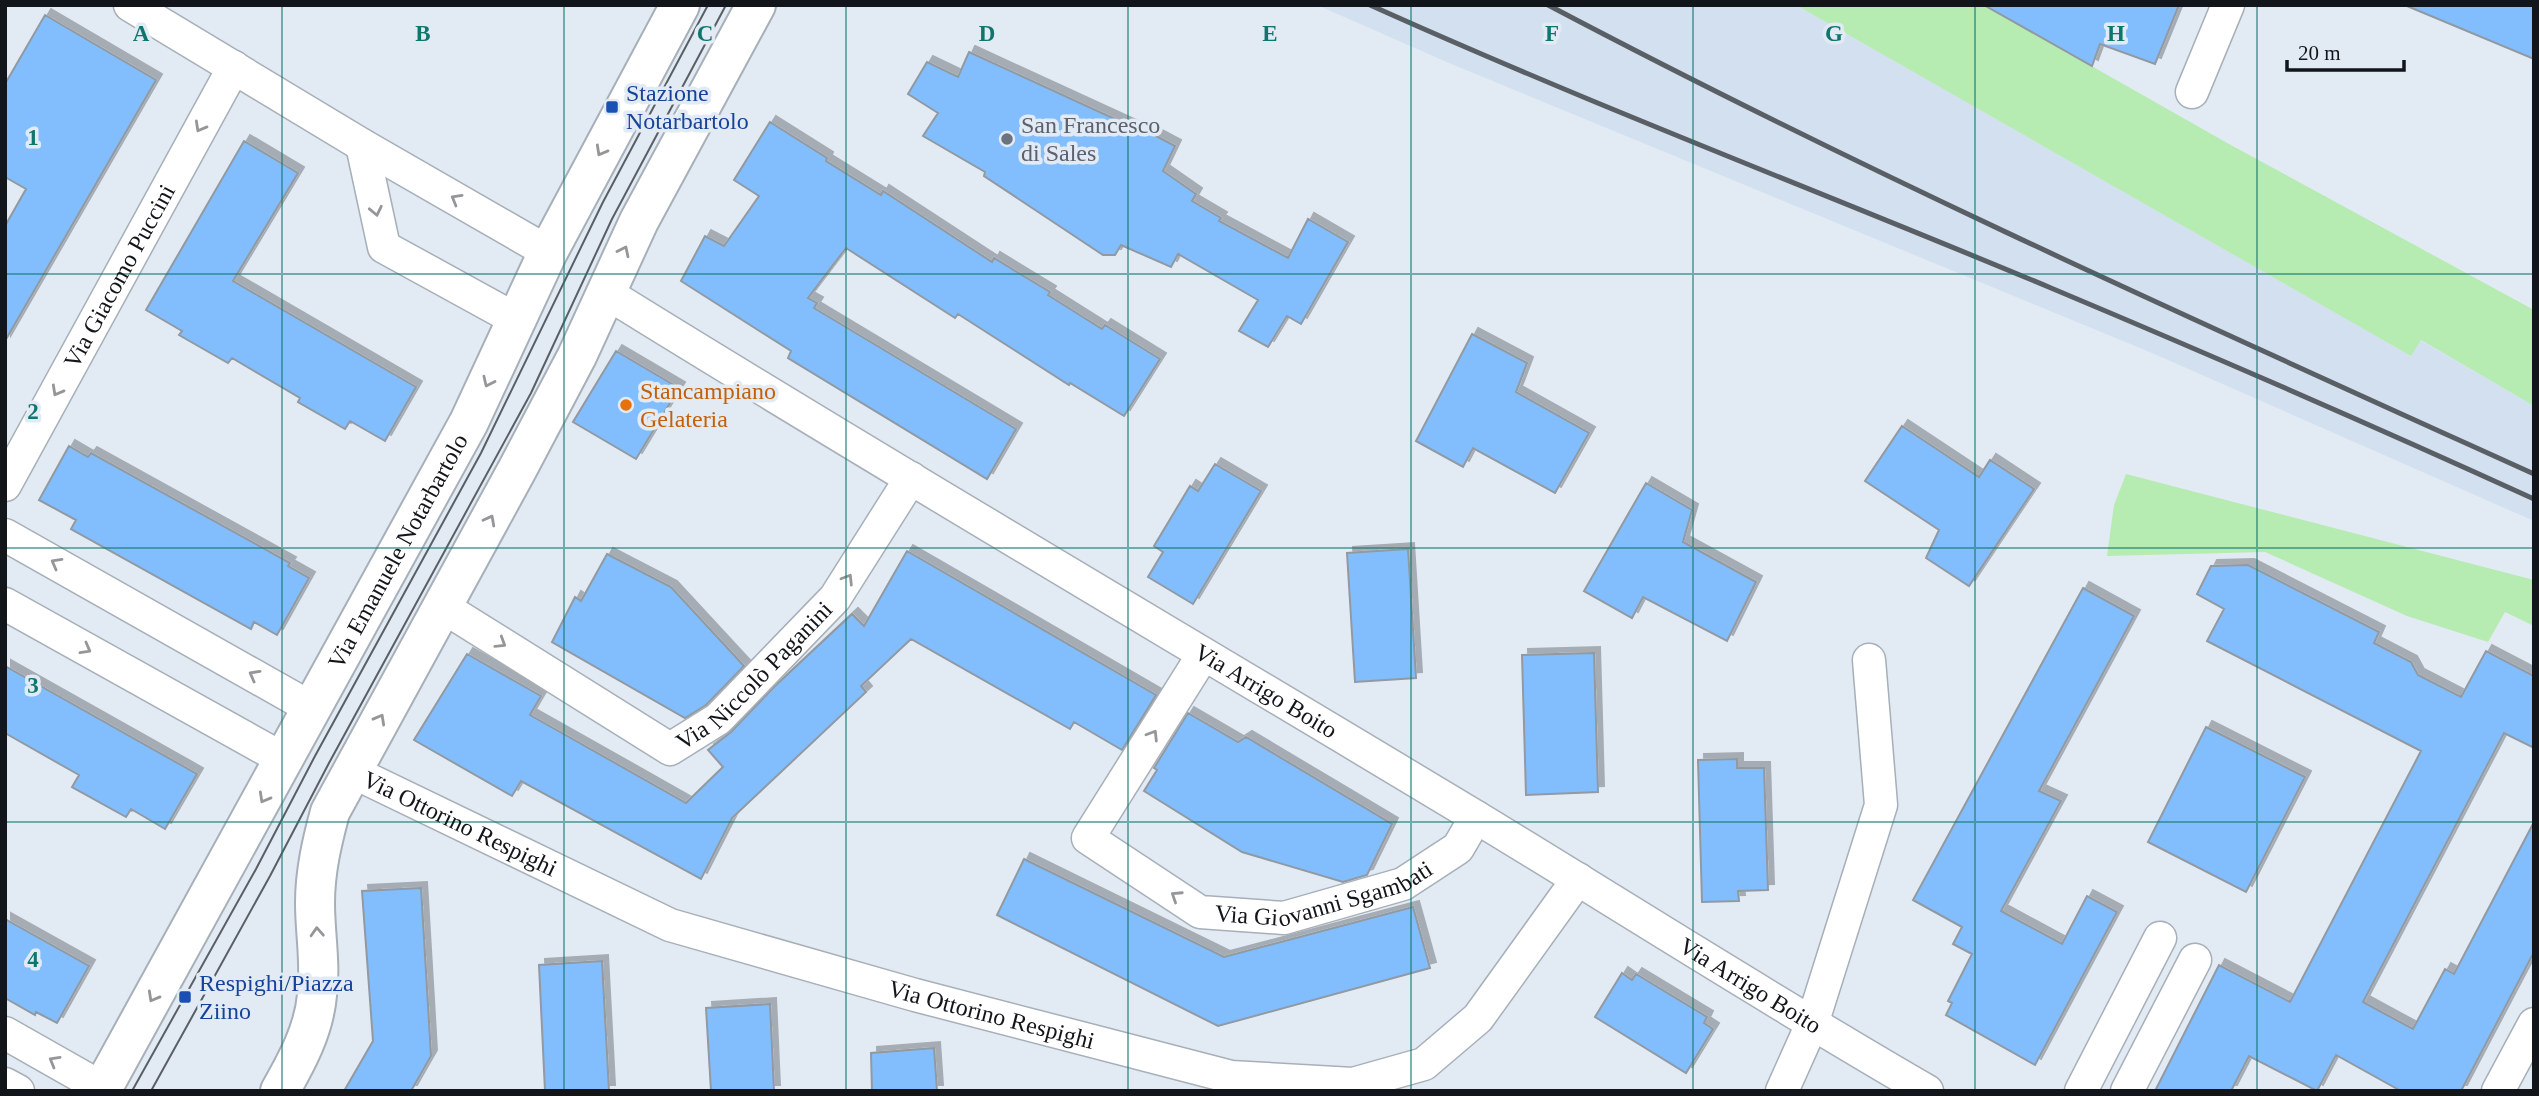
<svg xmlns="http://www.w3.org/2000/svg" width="2539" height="1096" font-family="Georgia,serif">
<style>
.built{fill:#d2e0f0}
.green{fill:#b6ebb2}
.building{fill:#82befe;stroke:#9199a2;stroke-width:2;filter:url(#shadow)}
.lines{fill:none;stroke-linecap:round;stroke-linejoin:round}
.minor-casing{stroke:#a7afb8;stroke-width:35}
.tertiary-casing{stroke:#a7afb8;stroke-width:42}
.minor{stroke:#fff;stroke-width:32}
.tertiary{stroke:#fff;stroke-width:38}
.tram{stroke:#5a5f65;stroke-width:2}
.rail{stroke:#5a5f65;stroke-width:5}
.oneway{stroke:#949698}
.grid{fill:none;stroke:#0f766e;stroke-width:2;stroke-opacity:0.55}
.transit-dot{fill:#1a4fb4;stroke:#e2ebf4;stroke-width:2.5}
.worship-dot{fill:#6b7280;stroke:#e2ebf4;stroke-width:2.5}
.food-dot{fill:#e8710a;stroke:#e2ebf4;stroke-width:2.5}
.labels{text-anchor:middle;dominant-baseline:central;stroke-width:7;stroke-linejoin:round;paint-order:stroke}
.transit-label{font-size:24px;fill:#164399;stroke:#e2ebf4;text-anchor:start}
.worship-label{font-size:24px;fill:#5b616d;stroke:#e2ebf4;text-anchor:start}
.street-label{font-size:24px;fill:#121519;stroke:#e2ebf4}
.food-label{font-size:24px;fill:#c56008;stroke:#e2ebf4;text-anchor:start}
.grid-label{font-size:23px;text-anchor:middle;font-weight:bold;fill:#0f766e;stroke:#e2ebf4;stroke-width:7;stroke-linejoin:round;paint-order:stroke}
</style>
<defs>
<filter id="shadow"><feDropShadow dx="6" dy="-6" stdDeviation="0" flood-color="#0004"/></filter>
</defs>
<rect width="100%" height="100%" fill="#e2ebf4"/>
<path class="built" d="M1317 5H1796L2411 356 2420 340 2534 406V521L2152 353 1449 63Z"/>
<path class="green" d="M1796 5H1984L2229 144 2534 310V406L2421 340 2411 356Z
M2126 474 2534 580V626L2505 612 2488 642 2407 616 2265 552 2107 556 2114 505Z"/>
<path class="building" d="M1984 5H2179L2155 64 2100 44 2092 66Z
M2407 5H2534V59L2407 6Z
M45 15 156 80 5 341V226L26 189 5 177V84Z
M969 52 1141 131 1143 129 1175 146 1163 171 1196 194 1192 201 1221 218 1219 221 1288 258 1308 219 1348 242 1301 324 1287 316 1268 347 1239 331 1258 300 1178 254 1171 267 1121 245 1115 255H1103L984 176 985 172 923 136 938 113 908 94 927 62 958 77Z
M770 122 827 158 826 161 881 195 883 191 992 262 994 258 1050 292 1048 295 1102 329 1105 325 1160 359 1124 416 1070 383 1069 385 958 314 955 318 846 248 808 298 817 303 814 308 1016 429 987 479 788 358 791 351 681 281 705 236 724 246 759 196 734 180Z
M244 141 298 173 233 281 416 387 385 441 350 421 345 429 298 402 300 398 232 358 228 363 179 335 182 331 146 310Z
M1472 334 1527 363 1516 392 1589 433 1555 493 1473 448 1463 467 1416 441Z
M616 351 679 388 636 459 573 422Z
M1902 426 1979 477 1990 460 2034 489 1969 586 1926 558 1939 530 1865 481Z
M69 446 88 457 91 453 290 563 288 566 309 578 277 635 254 622 251 629 71 529 76 520 39 500Z
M1215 464 1261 491 1193 604 1148 577 1163 552 1154 546 1190 486 1198 491Z
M1646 483 1692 510 1683 542 1756 582 1727 641 1643 597 1632 618 1584 591Z
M1408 549 1416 678 1355 682 1347 553Z
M907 551 1156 695 1122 750 1074 722 1070 729 911 639 861 686 866 692 732 818 701 879 521 781 512 796 414 740 467 654 541 696 530 715 686 803 723 767 708 750 731 732 774 687 852 614 864 626Z
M607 554 671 587 744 666 706 705 685 718 552 642 575 597 581 601Z
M2248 565 2379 632 2374 643 2411 662 2418 675 2461 697 2486 651 2534 676V748L2504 733 2363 1002 2413 1029 2445 969 2454 974 2534 822V952L2461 1091H2401L2336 1055 2317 1091 2249 1056 2231 1091H2155L2219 965 2290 1002 2421 751 2207 641 2224 609 2197 594 2211 566Z
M2083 588 2134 616 2039 791 2061 801 2001 911 2062 944 2087 896 2117 912 2035 1065 1946 1015 1952 1003 1948 1001 1972 954 1953 944 1962 927 1913 900Z
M1594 653 1598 792 1526 795 1522 655Z
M5 666 197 774 165 829 131 809 126 817 72 787 79 775 5 733Z
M1188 713 1238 742 1246 737 1392 824 1367 875 1343 882 1242 852 1144 791 1157 770 1154 768Z
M2206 727 2305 777 2246 892 2148 842Z
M1737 759V768H1764L1768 890 1738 891 1739 901 1702 902 1698 760Z
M1024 859 1224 957 1413 907 1430 968 1218 1026 997 915Z
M421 888 431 1056 411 1091H344L373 1041 362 891Z
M5 919 89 966 57 1023 36 1012 35 1015 5 998Z
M602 961 609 1091H545L539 965Z
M1622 973 1632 980 1636 974 1707 1017 1704 1023 1713 1029 1686 1073 1595 1017Z
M770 1004 774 1091H711L706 1008Z
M934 1048 937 1091H872L871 1053Z"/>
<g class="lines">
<defs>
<g id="minor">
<path d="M130 5 362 145 548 252"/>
<path d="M2192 92 2228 5"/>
<path d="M362 145 384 247 517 320"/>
<path id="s1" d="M605 292C893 471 1186 642 1476 817 1626 908 1774 1003 1927 1091"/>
<path id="s2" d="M5 485 234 67"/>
<path d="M5 535 313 709"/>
<path d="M5 604 285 760"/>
<path id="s3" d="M443 607 670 749 718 719 835 598 911 478"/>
<path id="s4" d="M1203 655 1088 838 1200 912 1284 918 1403 884 1458 848 1476 817"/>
<path id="s5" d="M351 771 670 925 915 995 1231 1077 1353 1084 1424 1064 1478 1018 1578 879"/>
<path d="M5 1033 102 1088"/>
<path d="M5 1084 18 1091"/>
<path d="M1782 1091 1812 1024 1881 805 1869 660"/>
<path d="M2081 1091 2160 938"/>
<path d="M2127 1091 2195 960"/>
<path d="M2498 1091 2534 1024"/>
</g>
<g id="tertiary">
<path id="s6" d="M101 1091 469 422 548 252 680 5"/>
<path d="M280 1091C297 1061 314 1030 317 995 321 964 315 934 315 903 315 871 322 842 330 812L518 468 577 356 639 221 756 5"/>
</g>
</defs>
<use href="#minor" class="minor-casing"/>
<use href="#tertiary" class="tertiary-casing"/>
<use href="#minor" class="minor"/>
<use href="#tertiary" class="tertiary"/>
<path class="tram" d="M132 1091 256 869 315 756 481 453 603 202 708 5
M151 1091 270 876 329 763 531 393 612 219 726 5"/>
<path class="rail" d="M1370 5C1594 106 1824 193 2051 288 2213 356 2374 426 2534 499
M1548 5C1870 175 2203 324 2534 474"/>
</g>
<defs><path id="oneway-chevron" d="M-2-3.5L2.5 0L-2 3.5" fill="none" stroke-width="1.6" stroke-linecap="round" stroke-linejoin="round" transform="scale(1.75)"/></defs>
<g class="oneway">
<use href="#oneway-chevron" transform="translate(200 127) rotate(119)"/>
<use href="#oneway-chevron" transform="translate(601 151) rotate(119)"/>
<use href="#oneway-chevron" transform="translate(456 199) rotate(-150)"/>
<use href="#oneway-chevron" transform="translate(376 211) rotate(78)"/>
<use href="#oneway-chevron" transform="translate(624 251) rotate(-64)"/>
<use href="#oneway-chevron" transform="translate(488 382) rotate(115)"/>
<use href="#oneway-chevron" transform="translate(57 391) rotate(119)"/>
<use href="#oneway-chevron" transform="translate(490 520) rotate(-62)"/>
<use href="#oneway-chevron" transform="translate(56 563) rotate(-151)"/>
<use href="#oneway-chevron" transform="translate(848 579) rotate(-58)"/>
<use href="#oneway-chevron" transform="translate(501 643) rotate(32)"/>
<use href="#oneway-chevron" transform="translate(86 649) rotate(29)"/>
<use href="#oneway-chevron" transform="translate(254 675) rotate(-151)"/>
<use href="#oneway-chevron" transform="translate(380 719) rotate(-61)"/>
<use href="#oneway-chevron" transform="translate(1153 735) rotate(-58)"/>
<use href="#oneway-chevron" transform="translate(264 798) rotate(119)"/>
<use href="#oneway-chevron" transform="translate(1176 896) rotate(-147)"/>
<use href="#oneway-chevron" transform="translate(317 932) rotate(-93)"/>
<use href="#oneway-chevron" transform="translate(153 997) rotate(119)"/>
<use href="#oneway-chevron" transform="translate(54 1061) rotate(-150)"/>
</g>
<path class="grid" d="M282 5V1091M564 5V1091M846 5V1091M1128 5V1091M1411 5V1091M1693 5V1091M1975 5V1091M2257 5V1091M5 274H2534M5 548H2534M5 822H2534"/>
<g class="transit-dot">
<rect x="605" y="100" width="14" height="14" rx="3.5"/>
<rect x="178" y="990" width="14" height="14" rx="3.5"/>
</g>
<circle class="worship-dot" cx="1007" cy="139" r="7"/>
<circle class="food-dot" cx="626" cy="405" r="7"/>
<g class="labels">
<g class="transit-label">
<text x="626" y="93">Stazione<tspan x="626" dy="28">Notarbartolo</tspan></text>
<text x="199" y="983">Respighi/Piazza<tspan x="199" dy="28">Ziino</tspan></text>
</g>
<g class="worship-label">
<text x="1021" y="125">San Francesco<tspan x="1021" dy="28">di Sales</tspan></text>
</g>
<g class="street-label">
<text stroke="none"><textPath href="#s2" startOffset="238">Via Giacomo Puccini</textPath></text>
<text stroke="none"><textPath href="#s6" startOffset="616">Via Emanuele Notarbartolo</textPath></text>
<text stroke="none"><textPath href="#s3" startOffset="380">Via Niccolò Paganini</textPath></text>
<text stroke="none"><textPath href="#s1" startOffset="772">Via Arrigo Boito</textPath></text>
<text stroke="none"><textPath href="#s5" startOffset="121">Via Ottorino Respighi</textPath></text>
<text stroke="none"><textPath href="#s4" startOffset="478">Via Giovanni Sgambati</textPath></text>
<text stroke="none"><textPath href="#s1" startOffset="1339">Via Arrigo Boito</textPath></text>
<text stroke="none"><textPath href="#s5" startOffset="688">Via Ottorino Respighi</textPath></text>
</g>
<g class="food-label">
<text x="640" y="391">Stancampiano<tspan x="640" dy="28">Gelateria</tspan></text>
</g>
</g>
<g class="grid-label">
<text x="141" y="41">A</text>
<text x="423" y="41">B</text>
<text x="705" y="41">C</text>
<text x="987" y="41">D</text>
<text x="1270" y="41">E</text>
<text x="1552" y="41">F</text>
<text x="1834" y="41">G</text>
<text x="2116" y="41">H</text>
<text x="33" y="145">1</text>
<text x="33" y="419">2</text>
<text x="33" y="693">3</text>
<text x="33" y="967">4</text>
</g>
<rect width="2539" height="1096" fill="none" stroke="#121519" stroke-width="14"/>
<path d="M2287 60v10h117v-10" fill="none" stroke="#121519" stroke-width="3.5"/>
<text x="2298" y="60" font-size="21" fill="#121519" stroke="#e2ebf4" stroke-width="5" paint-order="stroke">20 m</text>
</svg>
